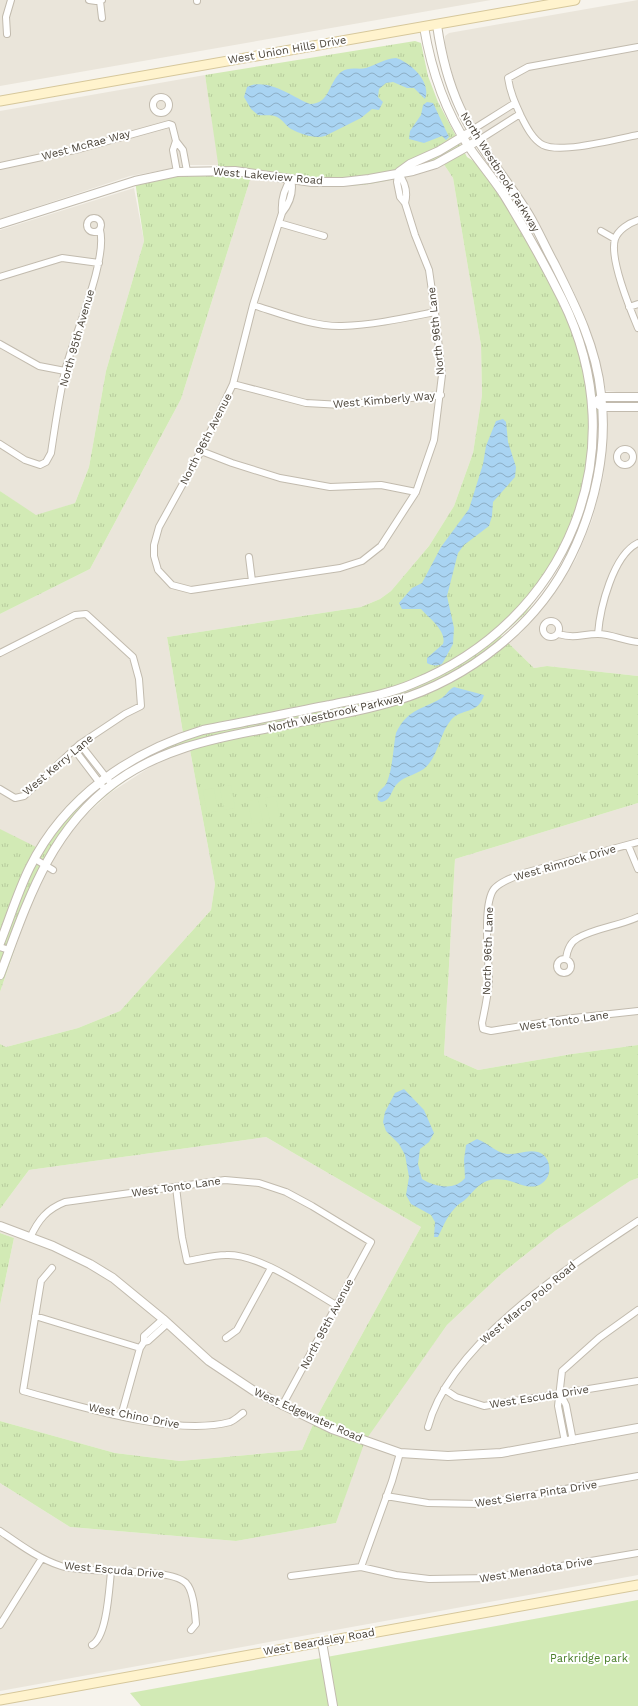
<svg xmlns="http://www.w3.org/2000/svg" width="638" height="1706" font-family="'Work Sans',sans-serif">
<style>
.residential{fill:#eae5da}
.grass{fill:url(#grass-tufts)}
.park{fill:#d2eab5}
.water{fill:url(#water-waves)}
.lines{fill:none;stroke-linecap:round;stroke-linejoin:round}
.minor-casing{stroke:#c2bbae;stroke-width:8}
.tertiary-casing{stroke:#c2bbae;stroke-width:10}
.secondary-casing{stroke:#d6c79b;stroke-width:11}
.minor{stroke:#fff;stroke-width:6}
.tertiary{stroke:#fff;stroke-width:8}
.secondary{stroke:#fff3cd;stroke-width:9}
.labels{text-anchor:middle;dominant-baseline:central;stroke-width:4;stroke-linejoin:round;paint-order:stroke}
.street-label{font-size:11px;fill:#4b4439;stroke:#fff}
.park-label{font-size:11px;fill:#4a7f2a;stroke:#fff}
</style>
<defs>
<pattern id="grass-tufts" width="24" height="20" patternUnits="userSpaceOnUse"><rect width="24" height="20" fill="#d2eab5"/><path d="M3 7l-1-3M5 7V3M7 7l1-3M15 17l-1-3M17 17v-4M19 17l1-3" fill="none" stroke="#b6ca9c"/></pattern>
<pattern id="water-waves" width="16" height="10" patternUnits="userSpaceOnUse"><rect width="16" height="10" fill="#a9d4f2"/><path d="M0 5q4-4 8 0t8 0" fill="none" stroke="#8caec5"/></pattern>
</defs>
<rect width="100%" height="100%" fill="#f6f3ec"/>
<path class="residential" d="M0 0H491L0 86Z
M638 0V394L606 391 591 333 573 290 518 192 470 120 459 100 445 45V36L449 33Z
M205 75 219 165H191L130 176 0 219V111Z
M443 163 453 178 481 345 482 395 473 453 454 506 429 546 391 591 380 599 361 607 167 637 183 733 159 741 126 759 80 793 61 815 0 935V614L90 569 181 399 251 177 278 180Z
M134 188 144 241 106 371 89 467 75 503 36 516 0 491V230Z
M610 410H638V676L547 666 534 668 508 643 521 633 538 613 558 587 576 559 592 520 603 478 606 452 607 414Z
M190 750 215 884 211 910 120 1011 78 1028 6 1047 0 1044V992L34 895 46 869 64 841 86 815 110 793 164 758Z
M638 803V1045L572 1054 478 1070 444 1055 455 859Z
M266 1137 421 1227 315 1420 302 1450 180 1461 115 1453 0 1421V1305L14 1238 0 1233V1209L29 1170Z
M638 1178V1575L0 1691V1483L70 1527 236 1541 336 1523 361 1449 369 1433 447 1325 500 1275 555 1231 630 1181Z"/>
<path class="grass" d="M415 41 421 43 428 76 438 102 467 157 491 172 519 212 563 290 592 362 599 402 593 468 585 503 567 553 526 613 501 636 534 668 547 666 638 676V803L455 859 444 1055 478 1070 572 1054 638 1045V1178L630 1181 555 1231 500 1275 447 1325 365 1441 336 1523 236 1541 70 1527 0 1483V1421L115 1453 180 1461 302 1450 315 1420 421 1227 266 1137 29 1170 0 1209V1044L6 1047 78 1028 120 1011 211 910 215 884 190 750C182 753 172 755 164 758 122 778 74 818 52 859 29 901 16 947 0 992V829L36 847C49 829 63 808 80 793 111 767 146 746 183 733L167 637 361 607 380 599 391 591 429 546 454 506 473 453 482 395 481 345 453 178 443 163C411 176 372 187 337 186 308 186 280 180 251 177L181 399 90 569 0 614V491L36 515 75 503 89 467 106 371 144 241 135 181 219 170 205 75Z
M0 1233 14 1238 0 1305Z"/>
<path class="park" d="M231 785 235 808 224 810 220 787Z
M214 788 218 811 207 813 203 790Z
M276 796 280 819 270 821 265 798Z
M258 799 263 822 252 824 248 801Z
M638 1600V1706H141L130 1693Z"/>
<path class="water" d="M396 58C410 62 432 82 425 99L414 88H407L393 82 386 83 379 89 378 97 383 102 379 110 372 109 361 118 325 136C314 139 301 134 291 129 286 126 283 120 277 117 270 114 265 116 258 115L251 109 244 97 247 87C267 77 291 96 310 104 330 104 328 83 341 72 349 66 358 70 366 68 376 65 384 59 396 58Z
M427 102 433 103 449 137 446 140 442 136 424 143 409 139 410 131 421 115 423 105Z
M503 419 506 422 508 442 516 467 515 477 493 502 492 516 489 526 464 545 458 553 447 596 454 628 453 644 442 664C438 666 431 666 427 663V658L443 644C447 631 429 618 421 609H402L399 603 412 588 422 583 441 547 469 509 483 464 486 446 496 421Z
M454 687 484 695C478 715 461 708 451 720 440 733 439 753 427 766 419 775 404 775 396 785 391 791 391 801 381 802L378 800C375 790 384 790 387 782 393 767 393 748 396 733 407 710 420 710 440 699 446 696 448 690 454 687Z
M404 1089 424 1110 434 1133 429 1142 420 1149 418 1164 422 1179C435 1187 455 1191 465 1178L464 1160 466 1145 477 1139C488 1143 495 1152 507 1154 517 1155 527 1149 538 1152 551 1156 554 1176 541 1184 530 1191 517 1182 506 1180 485 1177 480 1184 467 1198 463 1202 458 1204 455 1208 447 1216 443 1227 438 1237H434L435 1222 431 1215 411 1204 406 1195 409 1177 405 1155 399 1144 386 1131 383 1122 385 1112 395 1093Z"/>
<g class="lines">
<defs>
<path id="minor" d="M89 0 96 1 102 0
M100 1 102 18
M197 1V0
M7 34 6 17 11 0
M638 47 528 67 508 78C510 92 515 103 521 116 526 126 533 140 543 145 561 154 617 139 638 135
M153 105a8 8 0 1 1 16 0a8 8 0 1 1-16 0Z
M472 130 515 103
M479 140 520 114
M176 141 173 150 177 172
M0 166 79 149 169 124 172 125 176 141 183 150 187 171
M398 173C405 182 408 192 405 203
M291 179C284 189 281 201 282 213L253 305 233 384 201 451 159 527 154 545V556L158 570 172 585 191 590 340 568 362 561 381 546 416 492 434 440 442 375 435 312 429 270 415 235 405 203 400 197 397 182 398 173
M282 213C290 203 294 192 291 179
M87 225a7 7 0 1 1 14 0a7 7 0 1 1-14 0Z
M638 220C629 223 618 230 615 239 609 259 630 309 638 328
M279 223 324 236
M601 231 615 239
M0 277 62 258 99 263
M253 305C279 313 314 327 342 326 373 325 405 318 435 312
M629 307 638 304
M0 344 39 366 65 371
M233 384 306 403 342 405 441 395
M0 444 25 460 40 465 46 462 51 453C55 426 59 398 65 371 73 338 108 260 100 230
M617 457a8 8 0 1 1 16 0a8 8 0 1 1-16 0Z
M201 451 232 463 280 478 330 487 381 485 416 492
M249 557 252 581
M543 629a8 8 0 1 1 16 0a8 8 0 1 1-16 0Z
M558 634C577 639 581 634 598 634 611 634 625 641 638 642
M598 634C600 608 613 555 638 543
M0 653 75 615 86 614 133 657 139 679 141 706 125 714 80 744 24 796 15 798 0 789
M80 744 109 781
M74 749 102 786
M638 842 524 873C514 877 501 881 494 889 482 905 489 960 489 981 488 995 485 1009 482 1023L483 1029 491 1031 564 1019 638 1011
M628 845 638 869
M35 859 53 870
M0 947 9 950
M557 966a7 7 0 1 1 14 0a7 7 0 1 1-14 0Z
M566 959C567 951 570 942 578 938 595 928 619 926 638 917
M176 1187 182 1237 187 1261C200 1259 213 1255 226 1255 258 1253 308 1289 336 1305
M30 1238C38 1220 47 1209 65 1202L225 1180 259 1183 286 1192 312 1206 371 1242 282 1406
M52 1268 41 1281 23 1391C79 1406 175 1437 230 1422 235 1420 239 1416 243 1413
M35 1316 140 1348
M226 1338 237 1330 271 1268
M144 1342V1336L163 1319
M444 1389 456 1397 484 1406 638 1381
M561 1395 566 1405 573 1441
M121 1416 140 1348 144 1342 148 1341 168 1323
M428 1427C449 1344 570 1266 638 1221
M565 1442 558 1406 562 1371 599 1338 638 1310
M386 1496 428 1503 481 1504 638 1476
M0 1531C19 1544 39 1559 61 1566 89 1575 168 1566 186 1583 194 1591 195 1613 196 1624L191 1630
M361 1567 392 1481 400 1453
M291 1576 361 1567 396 1575 429 1579 491 1578 638 1553
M0 1625 42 1558
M92 1645C107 1637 109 1589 111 1572"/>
<path id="tertiary" d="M399 172 410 164 439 151 467 134
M0 224 135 181 177 172 235 171 312 182H343L369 179 413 171 436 164 479 140
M599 399 602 397H638
M598 404 602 407H638
M0 943C10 918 18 891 30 867 65 797 130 752 203 730 246 722 288 713 330 705 358 699 386 695 412 684 568 621 638 452 562 299 544 263 525 229 504 195 493 178 480 163 469 147 445 111 431 69 424 27
M0 975C27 903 49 831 114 783 159 750 210 739 264 729 307 720 353 714 395 701 468 679 537 626 571 556 595 507 608 449 601 394 596 346 575 305 554 263 545 247 538 230 529 215 507 179 478 147 460 108 448 82 441 53 437 25
M0 1226 53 1246 90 1264 113 1278 163 1319 209 1361 254 1391 332 1429 400 1453 448 1456 501 1453 638 1428
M322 1642 333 1706"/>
<path id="secondary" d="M0 101 575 0
M0 1700 638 1585"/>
</defs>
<use href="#minor" class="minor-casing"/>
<use href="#tertiary" class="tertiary-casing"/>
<use href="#secondary" class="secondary-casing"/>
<use href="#minor" class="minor"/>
<use href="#tertiary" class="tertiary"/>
<use href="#secondary" class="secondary"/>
</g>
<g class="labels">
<g class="street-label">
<text transform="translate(287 50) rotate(-10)">West Union Hills Drive</text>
<text transform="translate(86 145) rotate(-15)">West McRae Way</text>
<text transform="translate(500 172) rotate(58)">North Westbrook Parkway</text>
<text transform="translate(268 176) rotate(5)">West Lakeview Road</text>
<text transform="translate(436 331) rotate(-96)">North 96th Lane</text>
<text transform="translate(77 338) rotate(-74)">North 95th Avenue</text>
<text transform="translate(384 400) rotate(-5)">West Kimberly Way</text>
<text transform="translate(206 439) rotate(-63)">North 96th Avenue</text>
<text transform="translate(336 713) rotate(-13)">North Westbrook Parkway</text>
<text transform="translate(58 765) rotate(-40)">West Kerry Lane</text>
<text transform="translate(565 863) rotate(-16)">West Rimrock Drive</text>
<text transform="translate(488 951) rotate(-88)">North 96th Lane</text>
<text transform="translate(564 1021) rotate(-8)">West Tonto Lane</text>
<text transform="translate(176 1187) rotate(-8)">West Tonto Lane</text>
<text transform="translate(528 1303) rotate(-40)">West Marco Polo Road</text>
<text transform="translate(327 1324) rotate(-62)">North 95th Avenue</text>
<text transform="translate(539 1397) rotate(-9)">West Escuda Drive</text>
<text transform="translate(308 1415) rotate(24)">West Edgewater Road</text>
<text transform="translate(134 1416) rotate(11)">West Chino Drive</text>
<text transform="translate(536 1494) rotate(-9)">West Sierra Pinta Drive</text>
<text transform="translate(114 1570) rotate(5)">West Escuda Drive</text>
<text transform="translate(536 1570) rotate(-9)">West Menadota Drive</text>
<text transform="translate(319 1642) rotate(-10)">West Beardsley Road</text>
</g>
<g class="park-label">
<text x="589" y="1658">Parkridge park</text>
</g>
</g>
</svg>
